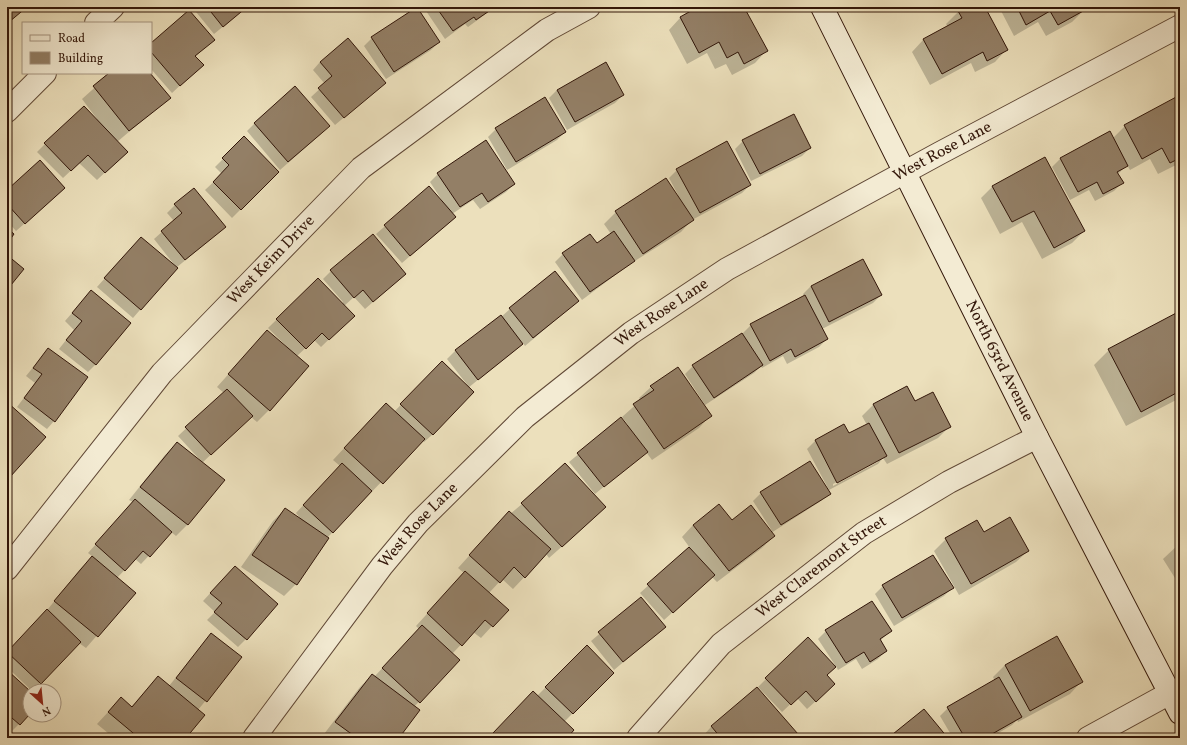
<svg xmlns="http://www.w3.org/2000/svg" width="1187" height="745" font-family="Vollkorn,serif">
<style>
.shadow{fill:#0003;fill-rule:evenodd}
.building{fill:#937f66;stroke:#321609}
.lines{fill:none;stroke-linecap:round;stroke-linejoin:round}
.street-casing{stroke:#604836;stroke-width:24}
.secondary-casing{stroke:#321609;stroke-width:24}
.street{stroke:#f3ebd3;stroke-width:22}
.secondary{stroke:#f3ebd3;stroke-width:22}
.labels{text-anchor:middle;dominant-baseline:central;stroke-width:3;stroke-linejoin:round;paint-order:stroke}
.street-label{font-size:16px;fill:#321609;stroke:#f3ebd3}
</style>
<rect width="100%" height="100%" fill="#ece0bc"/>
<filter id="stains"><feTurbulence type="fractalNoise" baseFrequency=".005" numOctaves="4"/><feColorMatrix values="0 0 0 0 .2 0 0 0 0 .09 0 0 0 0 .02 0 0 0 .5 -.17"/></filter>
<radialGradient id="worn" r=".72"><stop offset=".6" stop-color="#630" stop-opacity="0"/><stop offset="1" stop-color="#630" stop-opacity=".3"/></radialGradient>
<path class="shadow" d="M7 7H27L7 24Z
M192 7H247L214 34Z
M425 7H495L468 27 465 24 445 39 424 8Z
M701 7H743L766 51 755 63 732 75 726 64 715 69 707 53 687 64 669 30 680 18Z
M967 7H984L1006 50 995 62 975 72 971 63 930 85 912 52 923 40 948 27 946 24 958 12Z
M999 7H1083L1084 10 1072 22 1046 36 1038 22 1014 36Z
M1088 7H1094L1089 10Z
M372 38 439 42 431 50 386 79 364 46Z
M151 45 205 47 195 57 202 65 172 93 151 69Z
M320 62 385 83 335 125 311 97 325 84 313 70Z
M111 73H149L169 98 117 142 119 159 97 180 79 163 63 178 37 152 45 144 97 119 82 99Z
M557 90 623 95 615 103 567 130 549 98Z
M1180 102V163L1158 174 1150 159 1130 170 1127 165 1118 174 1122 183 1114 191 1095 201 1089 190 1070 200 1052 167 1060 159 1110 133 1113 138 1125 126Z
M254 124 321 134 280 170 247 131Z
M496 129 565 132 557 140 507 170 488 137Z
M244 138 278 172 232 218 205 190 222 174 215 167Z
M743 141 810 148 802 156 751 181 735 149Z
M677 170 750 185 742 193 692 220 681 232 630 264 582 300 555 262 563 254 590 235 597 244 611 234 604 224 616 212 678 195 669 178Z
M438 174 514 184 506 192 480 209 473 200 452 214 446 225 402 263 376 234 429 188 443 202 430 182Z
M993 186 1084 231 1072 243 1042 259 1022 222 1000 234 981 198Z
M7 191 56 196 16 231 7 221Z
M175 205 225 227 176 268 133 318 97 287 141 238 176 267 154 239 174 221 167 213Z
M7 256 23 269 7 287Z
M331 271 405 274 365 309 354 297 344 306 353 316 321 347 314 340 296 357 307 366 269 410 257 422 251 417 202 463 223 480 187 525 176 536 171 532 141 564 135 559 117 578 134 593 86 648 79 643 32 691 7 667V653L44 614 80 569 93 557 88 553 133 502 129 500 165 455 177 443 201 461 178 436 224 393 217 387 267 331 287 349 288 348 268 328 318 279 342 304 343 302 323 279Z
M811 286 881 295 873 303 822 329 827 339 819 347 787 364 783 356 762 368 761 366 754 373 705 405 685 374 693 366 743 333 751 325 804 296 803 294Z
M91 291 96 364 88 372 59 349 74 330 65 321Z
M578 301 525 346 523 343 468 388 473 392 432 435 424 442 422 440 327 538 296 584 284 596 241 567 273 521 285 509 303 522 296 513 340 466 333 460 374 416 394 412 434 370 469 387 447 359 455 351 500 316 501 317 510 309Z
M1180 312V398L1126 426 1094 365 1109 350Z
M48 349 54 421 47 429 17 407 35 383 26 376Z
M651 387 710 416 699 428 652 460 646 452 595 494 569 462 621 419 627 426 628 425 622 417 641 400 639 398Z
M914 403 950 426 938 438 887 464 883 458 878 464 829 490 807 449 815 441 844 426 849 435 867 425 862 416 874 404ZM878 460V462L833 486V484Z
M761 493 829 494 821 501 771 533 774 536 762 548 717 582 712 577 664 620 640 593 690 548 682 537 693 525 732 522 771 532 772 531 753 501Z
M522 504 593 519 549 558 546 554 513 589 502 579 489 593 492 626 481 638 473 632 452 654 458 660 414 707 397 738H329L324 734 360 687 372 675 374 677 419 629 416 626 464 573 458 568 497 525Z
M984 533 1028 551 1016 562 959 595 934 551 946 539Z
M1180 543V586L1163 559Z
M227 575 246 639 238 647 207 620 215 612 203 601Z
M883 586 952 588 944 596 894 626 875 594Z
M641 599 665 627 614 670 591 641Z
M826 631H890L880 641 886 651 878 659 862 669 856 659 838 670 836 666 826 676V692L807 709 797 698 782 712 758 687 766 679 835 665 818 639Z
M211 634 241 657 198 710 184 738H114L97 724 121 698 131 707 158 677 169 686Z
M1056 637 1081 682 1070 694 1018 722 1017 720 1012 725 990 738H953L940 716 948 708 995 681 993 677 1005 665Z
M587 646 613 673 564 722 566 738H489L521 704 537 696Z
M7 672 30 693V713L11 732 7 728Z
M757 688 793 738H701L711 727Z"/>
<path class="building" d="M7 7H27L9 22 7 20Z
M207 7H247L223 27Z
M417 7 440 42 394 72 371 37Z
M436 7H495L476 20 474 17 453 31Z
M698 7H744L768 51 744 64 738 52 727 58 719 42 699 53 680 17Z
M965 7H985L1008 50 987 61 983 52 942 74 923 39 962 18 958 11Z
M1017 7H1084L1085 10 1058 25 1050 11 1026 25Z
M189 10 215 40 195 56 204 65 180 86 151 52V43Z
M348 38 386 83 344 118 318 88 332 76 320 62Z
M606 62 624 95 575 122 557 90Z
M109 73H150L171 98 129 131 93 86Z
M295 86 330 126 288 162 254 123Z
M1178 96 1180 100V158L1170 163 1162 148 1142 159 1124 125Z
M545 97 566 132 516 162 495 128Z
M84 106 128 152 105 173 88 155 71 171 44 143Z
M794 114 811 148 760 174 742 140Z
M1110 131 1128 166 1117 172 1124 183 1103 194 1097 182 1078 192 1060 158Z
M244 136 279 172 241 210 213 182 229 165 222 158Z
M486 140 515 184 488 202 482 193 460 207 437 173Z
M727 141 751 185 700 213 676 169Z
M1045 157 1085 231 1054 248 1034 211 1012 222 992 186Z
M40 160 65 188 25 224 7 204V190Z
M666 178 694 220 643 254 615 211Z
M429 186 456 217 410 256 384 225Z
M194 188 226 227 185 260 161 231 182 213 174 204Z
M7 228 14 234 7 244Z
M614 231 635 261 590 292 562 253 590 234 597 243Z
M373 234 406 274 373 302 363 290 354 298 330 270Z
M141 237 178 268 141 310 104 278Z
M7 255 24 269 11 285 7 282Z
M863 259 882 295 829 322 811 286Z
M555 271 579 301 533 338 509 308Z
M318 278 355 316 329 340 322 333 306 349 276 319Z
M91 290 131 323 96 365 66 340 82 321 72 313Z
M805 295 828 339 795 357 791 349 770 361 750 324Z
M1180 311V391L1141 412 1108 349Z
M501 315 523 344 478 380 455 350Z
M267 330 309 366 270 411 228 374Z
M742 333 763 365 714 398 692 365Z
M48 348 88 377 55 422 24 398 42 374 33 368Z
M442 361 474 392 433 435 400 404Z
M678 367 712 416 664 449 633 404 654 390 650 386Z
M907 386 915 401 933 392 951 427 899 453 873 404Z
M227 389 253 416 211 455 185 427Z
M7 402 46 437 10 477 7 474Z
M386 403 425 439 383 484 344 448Z
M621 417 648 452 604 487 577 453Z
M869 423 887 456 837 483 815 440 844 424 849 433Z
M177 442 225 480 188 525 140 487Z
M810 461 831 494 781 525 760 492Z
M342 463 372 491 333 533 303 505Z
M565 463 606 507 562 547 521 503Z
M135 499 172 532 150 557 143 551 125 571 95 544Z
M719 504 732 520 751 505 775 536 729 571 693 525Z
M285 508 329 538 297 585 252 555Z
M509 511 551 549 525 578 514 567 500 583 469 555Z
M1010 517 1029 551 971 584 945 538 977 520 984 532Z
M689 547 715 575 673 613 647 584Z
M933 555 954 588 902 618 882 585Z
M92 556 136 593 98 637 54 601Z
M235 566 278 604 247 640 214 612 222 603 210 593Z
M465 571 509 610 493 627 485 620 462 646 427 613Z
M641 597 666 627 623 662 598 632Z
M872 601 892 631 880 639 887 651 870 662 864 652 846 663 825 630Z
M47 609 81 642 41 684 7 652Z
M422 625 460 660 420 703 382 668Z
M211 633 242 657 207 702 176 678Z
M1057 636 1083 682 1030 711 1005 665Z
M808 637 836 667 827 675 835 684 816 702 806 691 791 705 765 678Z
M587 645 614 673 573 714 545 687Z
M7 670 30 691V714L20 725 12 718 7 723Z
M372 674 420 710 399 738H357L335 722Z
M158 676 205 715 186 738H139L108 712 121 697 132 707Z
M999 677 1022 717 985 738H965L947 707Z
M757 687 798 734 794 738H721L711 726Z
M533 691 574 730 567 738H499L493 733Z
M924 709 948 738H888Z"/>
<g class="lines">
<defs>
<g id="street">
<path d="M96 23 113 7"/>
<path d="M7 111 45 73"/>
<path id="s1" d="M7 569 162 373 361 168 547 30 589 7"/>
<path id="s2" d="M254 738 382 566 418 523 525 417 631 333 727 269 940 153 1180 26"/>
<path id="s3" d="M638 738 721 644 864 533 949 482 1037 437"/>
<path d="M1088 738 1170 693"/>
</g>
<g id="secondary">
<path id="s4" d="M822 7 1037 437 1180 713"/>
</g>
</defs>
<use href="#street" class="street-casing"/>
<use href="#secondary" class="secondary-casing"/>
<use href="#street" class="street"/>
<use href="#secondary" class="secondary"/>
</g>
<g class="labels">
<g class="street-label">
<text stroke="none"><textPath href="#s2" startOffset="917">West Rose Lane</textPath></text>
<text stroke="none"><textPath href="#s1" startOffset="407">West Keim Drive</textPath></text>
<text stroke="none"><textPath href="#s2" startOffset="593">West Rose Lane</textPath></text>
<text stroke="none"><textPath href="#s4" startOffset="396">North 63rd Avenue</textPath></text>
<text stroke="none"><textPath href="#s2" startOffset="269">West Rose Lane</textPath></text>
<text stroke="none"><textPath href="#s3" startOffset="252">West Claremont Street</textPath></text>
</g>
</g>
<rect width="1187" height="745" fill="none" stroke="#ece0bc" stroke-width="24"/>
<rect x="8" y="8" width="1171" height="729" fill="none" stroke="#321609" stroke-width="2"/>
<rect x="12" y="12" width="1163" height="721" fill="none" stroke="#321609"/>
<rect x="22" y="22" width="130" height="52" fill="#f3ebd3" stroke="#a69682"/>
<rect x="30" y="35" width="20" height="6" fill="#f3ebd3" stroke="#a69682"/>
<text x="58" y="42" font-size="12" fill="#321609">Road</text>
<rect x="30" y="52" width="20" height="12" fill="#937f66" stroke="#a69682"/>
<text x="58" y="62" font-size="12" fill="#321609">Building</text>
<g transform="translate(42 703) rotate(153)"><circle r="19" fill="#f3ebd3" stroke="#a69682"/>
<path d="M0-3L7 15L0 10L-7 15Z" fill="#8f2418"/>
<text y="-6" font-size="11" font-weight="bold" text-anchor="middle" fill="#321609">N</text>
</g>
<rect width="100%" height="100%" filter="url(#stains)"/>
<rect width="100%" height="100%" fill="url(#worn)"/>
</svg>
